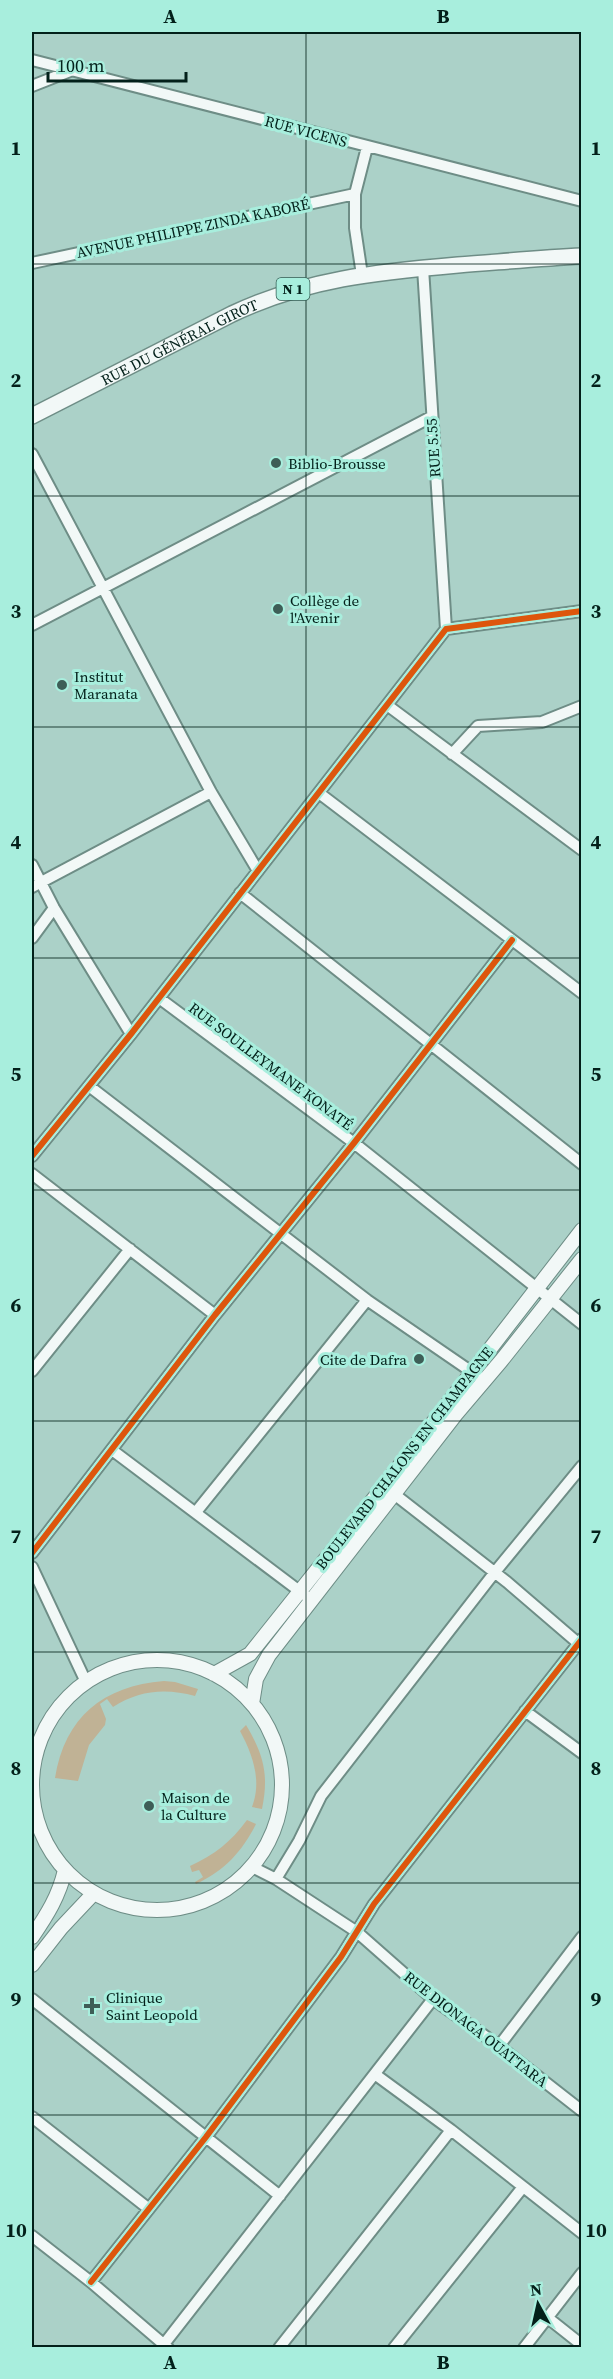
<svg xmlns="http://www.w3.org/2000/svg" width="613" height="2379" font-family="'Source Serif 4',serif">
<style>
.green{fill:#c0b295}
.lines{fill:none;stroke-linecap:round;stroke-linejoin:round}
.minor-casing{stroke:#6e8d86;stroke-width:14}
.major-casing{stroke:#6e8d86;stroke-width:16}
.highway-casing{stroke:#6e8d86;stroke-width:18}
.minor{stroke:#f2f8f7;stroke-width:10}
.major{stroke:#f2f8f7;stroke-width:14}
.highway{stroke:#f2f8f7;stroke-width:15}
.cycleway-casing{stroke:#a8eedd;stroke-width:10}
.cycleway{stroke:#dd560d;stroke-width:6}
.grid{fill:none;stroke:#03201a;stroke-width:1.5;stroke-opacity:0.55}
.poi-dot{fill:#3e5e57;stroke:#a8eedd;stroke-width:2}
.labels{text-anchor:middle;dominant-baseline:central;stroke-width:6;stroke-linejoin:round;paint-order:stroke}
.shield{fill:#a8eedd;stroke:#345e54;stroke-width:1.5}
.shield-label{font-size:14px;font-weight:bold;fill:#03201a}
.street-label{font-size:15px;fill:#03201a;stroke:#a8eedd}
.poi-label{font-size:15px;fill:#03201a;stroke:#a8eedd;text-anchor:start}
.neatline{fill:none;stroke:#03201a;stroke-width:2}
.grid-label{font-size:20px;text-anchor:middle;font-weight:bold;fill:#03201a}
</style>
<rect width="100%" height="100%" fill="#abd1c8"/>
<path class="green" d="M164 1681 175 1682 198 1689 195 1696C166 1688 139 1690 113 1707L107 1699 100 1704 106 1719 105 1725 89 1745 78 1781 55 1778C65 1717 103 1686 164 1681Z
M246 1725C264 1755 269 1775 262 1809L252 1807C262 1781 253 1755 240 1731Z
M247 1820 256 1824C242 1852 224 1871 196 1884L195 1882 203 1877 199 1870 192 1872 190 1866C214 1855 231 1842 247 1820Z"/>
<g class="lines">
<defs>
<path id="minor" d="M32 60 582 201
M32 86 70 71
M32 263 355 194
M423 268 446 629
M362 275 355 228V194L367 147
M32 454 211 792 258 871
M32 625 431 417
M387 705 582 850
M452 754 478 726 542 722 582 706
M319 793 582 993
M32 865 54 908 131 1034
M32 887 211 792
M240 893 582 1164
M32 938 54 908
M159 998 354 1143 582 1324
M89 1086 367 1300 485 1381
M32 1156 131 1034 446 629 582 611
M32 1174 215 1315
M32 1371 130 1249
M112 1450 306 1596
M389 1490 507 1582 578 1643
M196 1512 367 1300
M32 1553 215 1315 354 1143 512 940
M32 1567 86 1682
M525 1711 582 1753
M32 1753 36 1752
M252 1867 276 1879 357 1932 433 1999 499 2046 582 2111
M276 1879 299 1841 321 1796 495 1572 582 1466
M32 1999 280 2196
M499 2046 582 1937
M376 2075 451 2130 582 2233
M32 2117 149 2209
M32 2236 91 2282 168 2348
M91 2282 206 2137 341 1957 374 1904 582 1639
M548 2318 582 2345
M161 2348 433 1999
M279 2348 451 2130
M394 2348 523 2187
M524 2348 582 2273"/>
<path id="major" d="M32 1785a125 125 0 1 1 250 0a125 125 0 1 1-250 0Z
M214 1674 250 1654 384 1486 582 1230
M252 1704 256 1679 269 1655 456 1414 501 1361 582 1259
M32 1937C47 1915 59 1896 65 1870
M32 1965 61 1928 94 1893"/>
<g id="highway">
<path id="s1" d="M32 416 232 314C306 279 377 272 458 265 499 262 540 258 582 256"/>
</g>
</defs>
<use href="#minor" class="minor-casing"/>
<use href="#major" class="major-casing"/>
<use href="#highway" class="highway-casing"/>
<use href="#minor" class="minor"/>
<use href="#major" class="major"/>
<use href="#highway" class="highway"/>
<defs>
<path id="cycleway" d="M32 1156 131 1034 446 629 582 611
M32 1553 215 1315 354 1143 512 940
M91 2282 206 2137 341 1957 374 1904 582 1639"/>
</defs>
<use href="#cycleway" class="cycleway-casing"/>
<use href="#cycleway" class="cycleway"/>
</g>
<path class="grid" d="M306 32V2348M32 264H582M32 496H582M32 727H582M32 958H582M32 1190H582M32 1421H582M32 1652H582M32 1883H582M32 2115H582"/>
<g class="poi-dot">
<circle cx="276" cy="463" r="6"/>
<circle cx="278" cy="609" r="6"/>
<circle cx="62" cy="685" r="6"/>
<circle cx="419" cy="1359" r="6"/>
<circle cx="149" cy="1806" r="6"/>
<path d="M89 1997h6v6h6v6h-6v6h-6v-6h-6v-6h6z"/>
</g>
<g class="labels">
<rect class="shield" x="276.5" y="278" width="33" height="22" rx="4.5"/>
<g class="shield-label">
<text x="293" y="289">N 1</text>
</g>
<g class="street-label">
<text transform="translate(306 131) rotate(15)">RUE VICENS</text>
<text transform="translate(193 228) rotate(-12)">AVENUE PHILIPPE ZINDA KABORÉ</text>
<text stroke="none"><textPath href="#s1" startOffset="165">RUE DU GÉNÉRAL GIROT</textPath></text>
<text transform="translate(433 448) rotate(-94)">RUE 5.55</text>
<text transform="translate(271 1066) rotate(37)">RUE SOULLEYMANE KONATÉ</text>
<text transform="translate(404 1458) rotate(-52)">BOULEVARD CHALONS EN CHAMPAGNE</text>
<text transform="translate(476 2029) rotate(38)">RUE DIONAGA OUATTARA</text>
</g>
<g class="poi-label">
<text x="288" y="463">Biblio-Brousse</text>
<text x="290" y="600">Collège de<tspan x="290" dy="17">l'Avenir</tspan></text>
<text x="74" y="676">Institut<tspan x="74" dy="17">Maranata</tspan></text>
<text x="407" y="1359" text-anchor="end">Cite de Dafra</text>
<text x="161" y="1797">Maison de<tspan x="161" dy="17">la Culture</tspan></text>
<text x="106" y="1997">Clinique<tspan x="106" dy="17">Saint Leopold</tspan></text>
</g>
</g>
<rect width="613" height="2379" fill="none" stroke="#a8eedd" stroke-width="66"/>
<g transform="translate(538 2304) rotate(352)" stroke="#a8eedd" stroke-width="4.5" paint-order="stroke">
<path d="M0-4.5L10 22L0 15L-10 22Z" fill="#03201a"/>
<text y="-9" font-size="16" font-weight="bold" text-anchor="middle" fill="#03201a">N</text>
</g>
<path d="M48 72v9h138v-9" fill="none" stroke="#03201a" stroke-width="3"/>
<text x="57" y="72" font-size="18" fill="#03201a" stroke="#a8eedd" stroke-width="4.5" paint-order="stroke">100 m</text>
<rect x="33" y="33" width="547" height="2313" class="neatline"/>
<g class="grid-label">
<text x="170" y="23">A</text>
<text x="443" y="23">B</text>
<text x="16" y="155">1</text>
<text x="596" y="155">1</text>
<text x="16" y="387">2</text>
<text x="596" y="387">2</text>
<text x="16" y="618">3</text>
<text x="596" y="618">3</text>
<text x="16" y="849">4</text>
<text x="596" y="849">4</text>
<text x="16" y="1081">5</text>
<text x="596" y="1081">5</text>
<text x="16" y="1312">6</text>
<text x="596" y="1312">6</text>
<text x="16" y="1543">7</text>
<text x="596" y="1543">7</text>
<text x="16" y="1775">8</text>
<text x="596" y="1775">8</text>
<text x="16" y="2006">9</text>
<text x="596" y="2006">9</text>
<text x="16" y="2237">10</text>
<text x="596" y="2237">10</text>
<text x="170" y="2369">A</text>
<text x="443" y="2369">B</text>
</g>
</svg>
